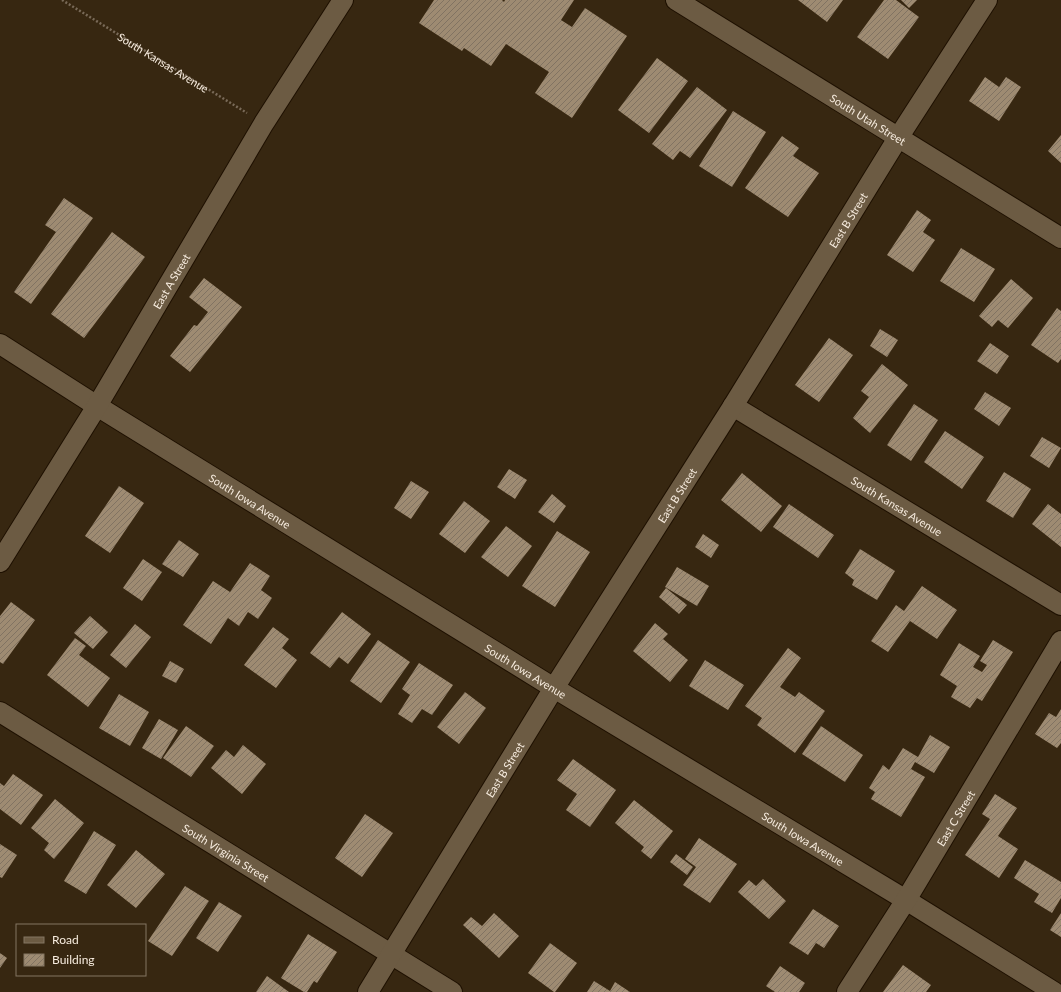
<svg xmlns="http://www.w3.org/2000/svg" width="1061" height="992" font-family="Lato,sans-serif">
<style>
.building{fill:url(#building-hatch)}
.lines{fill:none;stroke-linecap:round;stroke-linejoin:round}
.street-casing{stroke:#1e1000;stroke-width:22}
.path{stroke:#796a58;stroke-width:2.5;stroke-dasharray:2 2;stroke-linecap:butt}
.street{stroke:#6c5b43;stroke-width:20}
.labels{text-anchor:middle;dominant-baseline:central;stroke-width:4;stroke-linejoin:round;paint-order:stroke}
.street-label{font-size:11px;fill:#f7ecdf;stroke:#372711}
</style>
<defs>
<pattern id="building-hatch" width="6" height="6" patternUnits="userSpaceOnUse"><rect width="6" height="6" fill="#9e8b72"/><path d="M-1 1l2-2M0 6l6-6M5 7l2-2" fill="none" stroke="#817362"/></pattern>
</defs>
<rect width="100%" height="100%" fill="#372711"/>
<path class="building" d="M434 0H502L504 2 505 0H574L561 20 572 27 585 8 627 36 572 118 535 93 549 72 506 44 491 66 464 48 462 51 419 23Z
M798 0H843L827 22Z
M884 0H896L919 17 888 59 857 37Z
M901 0H917L909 8Z
M657 58 688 81 649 133 618 110Z
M985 77 999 87 1006 77 1021 87 999 121 969 101Z
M697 87 727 110 690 158 680 151 673 160 652 144Z
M733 111 766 132 732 187 699 166Z
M1061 135V163L1048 151Z
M782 136 799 148 793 156 819 173 788 217 745 188Z
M64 198 93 218 31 304 14 292 56 232 45 225Z
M917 210 931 220 923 232 935 240 913 272 887 255Z
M112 232 145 257 84 338 51 314Z
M961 248 995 269 974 302 940 281Z
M204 278 242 307 190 372 170 356 194 325 197 326 208 312 189 297Z
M1011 279 1033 298 1008 328 998 320 992 327 979 316Z
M1057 308 1061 311V359L1058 363 1031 345Z
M880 329 898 340 887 357 870 346Z
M829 338 853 355 819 402 795 385Z
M990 343 1009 356 997 374 977 361Z
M882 364 908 385 870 433 853 418 869 397 861 391Z
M985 392 1011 408 999 426 974 409Z
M914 404 938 420 911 461 887 445Z
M945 431 984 457 962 489 924 462Z
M1042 437 1061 448 1049 468 1030 456Z
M509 469 527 480 515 499 497 487Z
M1004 472 1031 489 1013 518 986 501Z
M742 473 782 506 761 532 721 500Z
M411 481 429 492 411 519 394 508Z
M119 486 144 503 110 553 85 536Z
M552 494 566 506 554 523 538 512Z
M464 501 490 521 465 553 439 534Z
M789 504 834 535 818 558 773 527Z
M1048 504 1061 514V547L1032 524Z
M506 526 532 546 508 577 481 557Z
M557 531 590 552 555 607 522 586Z
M703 534 719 545 711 558 695 547Z
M179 540 199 554 183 577 162 564Z
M860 549 895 571 877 600 852 585 854 580 845 573Z
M143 559 162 572 142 601 123 588Z
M250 563 270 576 261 590 272 598 258 619 248 612 239 626 228 618 211 644 183 625 213 581 230 592Z
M677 567 709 586 697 606 665 587Z
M922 586 957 610 937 639 910 621 888 652 871 641 896 605 904 611Z
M666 588 687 605 679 614 659 597Z
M11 602 35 620 3 664 0 662V616Z
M342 612 371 634 348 664 339 657 330 668 310 653Z
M90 616 108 632 93 649 74 633Z
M655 623 668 634 663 639 688 660 670 682 633 651Z
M135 624 151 637 126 668 110 655Z
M273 627 289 639 282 648 297 660 276 688 244 665Z
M75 638 86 646 79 655 110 678 88 707 47 675Z
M378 640 410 662 381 703 350 681Z
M993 640 1013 652 982 701 977 698 970 708 951 697 957 686 940 675 959 643 980 656 973 667 982 672 987 665 980 661Z
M788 648 801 658 780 687 795 697 799 692 825 711 795 753 757 725 762 718 745 706Z
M705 660 744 685 728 710 689 686Z
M170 661 184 669 176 683 162 676Z
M419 663 453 685 432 715 422 709 412 723 398 714 410 695 402 689Z
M465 692 486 708 459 744 437 727Z
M119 694 149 712 130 746 99 728Z
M1061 709V743L1057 748 1035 734 1049 713 1056 717Z
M159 719 178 730 161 759 142 748Z
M186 726 214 746 191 777 163 758Z
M821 726 863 755 845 782 802 754Z
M930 735 950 747 934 773 915 762 911 769 925 777 901 817 871 799 875 792 869 788 883 765 889 770 903 748 918 757Z
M243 745 266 764 242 794 211 768 226 750 234 757Z
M573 759 616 790 590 827 566 810 577 794 557 780Z
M13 774 43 795 21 825 0 809V783L4 786Z
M995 794 1017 808 998 836 1018 849 999 878 965 855 990 819 982 814Z
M55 799 84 823 54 859 44 850 49 843 31 828Z
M634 800 673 831 651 859 641 851 644 847 615 823Z
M365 814 393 833 362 877 335 858Z
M94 831 116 845 86 894 64 881Z
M699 838 737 864 710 903 683 885 696 867 685 859Z
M0 844 17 855 2 878 0 877Z
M136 850 165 874 136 908 107 885Z
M676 854 693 867 687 875 670 862Z
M1025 860 1061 882V898L1052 913 1034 902 1039 894 1014 878Z
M763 879 786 901 769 919 738 892 749 880 756 886Z
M185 886 209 901 172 956 148 941Z
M219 902 242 916 218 952 196 938Z
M813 909 839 926 824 948 816 943 808 955 789 943Z
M494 913 519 936 499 958 463 925 471 917 482 926Z
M1061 913V937L1050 930Z
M308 934 337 952 317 983 314 981 307 992H304L281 978Z
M550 943 577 963 555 992H554L528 973Z
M0 953 7 958 0 968Z
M903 965 931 985 926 992H883Z
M780 966 805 983 799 992H775L766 986Z
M267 976 289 992H256Z
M594 981 610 991 615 982 630 992H587Z"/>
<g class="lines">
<defs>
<g id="street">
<path id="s2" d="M676 0 1061 238"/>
<path id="s3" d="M0 344 97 406 554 688 906 900 1054 992"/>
<path id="s4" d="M733 406 1061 605"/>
<path id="s5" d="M0 562 97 406 264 123 343 0"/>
<path id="s6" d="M0 712 452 992"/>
<path id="s7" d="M368 992 554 688 733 406 898 138 987 0"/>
<path id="s8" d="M847 992 906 900 1061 641"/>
</g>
</defs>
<use href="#street" class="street-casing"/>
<path class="path" id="s1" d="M62 0 247 113"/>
<use href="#street" class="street"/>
</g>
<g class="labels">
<g class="street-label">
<text stroke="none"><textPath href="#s1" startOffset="119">South Kansas Avenue</textPath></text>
<text stroke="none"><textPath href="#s2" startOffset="226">South Utah Street</textPath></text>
<text stroke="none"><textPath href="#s7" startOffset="909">East B Street</textPath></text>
<text stroke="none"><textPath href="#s5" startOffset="329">East A Street</textPath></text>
<text stroke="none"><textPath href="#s7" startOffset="585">East B Street</textPath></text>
<text stroke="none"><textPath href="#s3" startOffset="295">South Iowa Avenue</textPath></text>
<text stroke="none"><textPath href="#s4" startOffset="192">South Kansas Avenue</textPath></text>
<text stroke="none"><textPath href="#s3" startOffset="619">South Iowa Avenue</textPath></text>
<text stroke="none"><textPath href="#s7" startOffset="261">East B Street</textPath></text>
<text stroke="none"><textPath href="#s8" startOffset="205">East C Street</textPath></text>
<text stroke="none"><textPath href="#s3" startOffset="943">South Iowa Avenue</textPath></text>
<text stroke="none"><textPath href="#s6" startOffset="266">South Virginia Street</textPath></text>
</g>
</g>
<rect x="16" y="924" width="130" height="52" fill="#372711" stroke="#847663"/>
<rect x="24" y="937" width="20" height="6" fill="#6c5b43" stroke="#847663"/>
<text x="52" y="944" font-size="12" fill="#f7ecdf">Road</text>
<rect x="24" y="954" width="20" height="12" fill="url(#building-hatch)" stroke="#847663"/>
<text x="52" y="964" font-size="12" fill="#f7ecdf">Building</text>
</svg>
